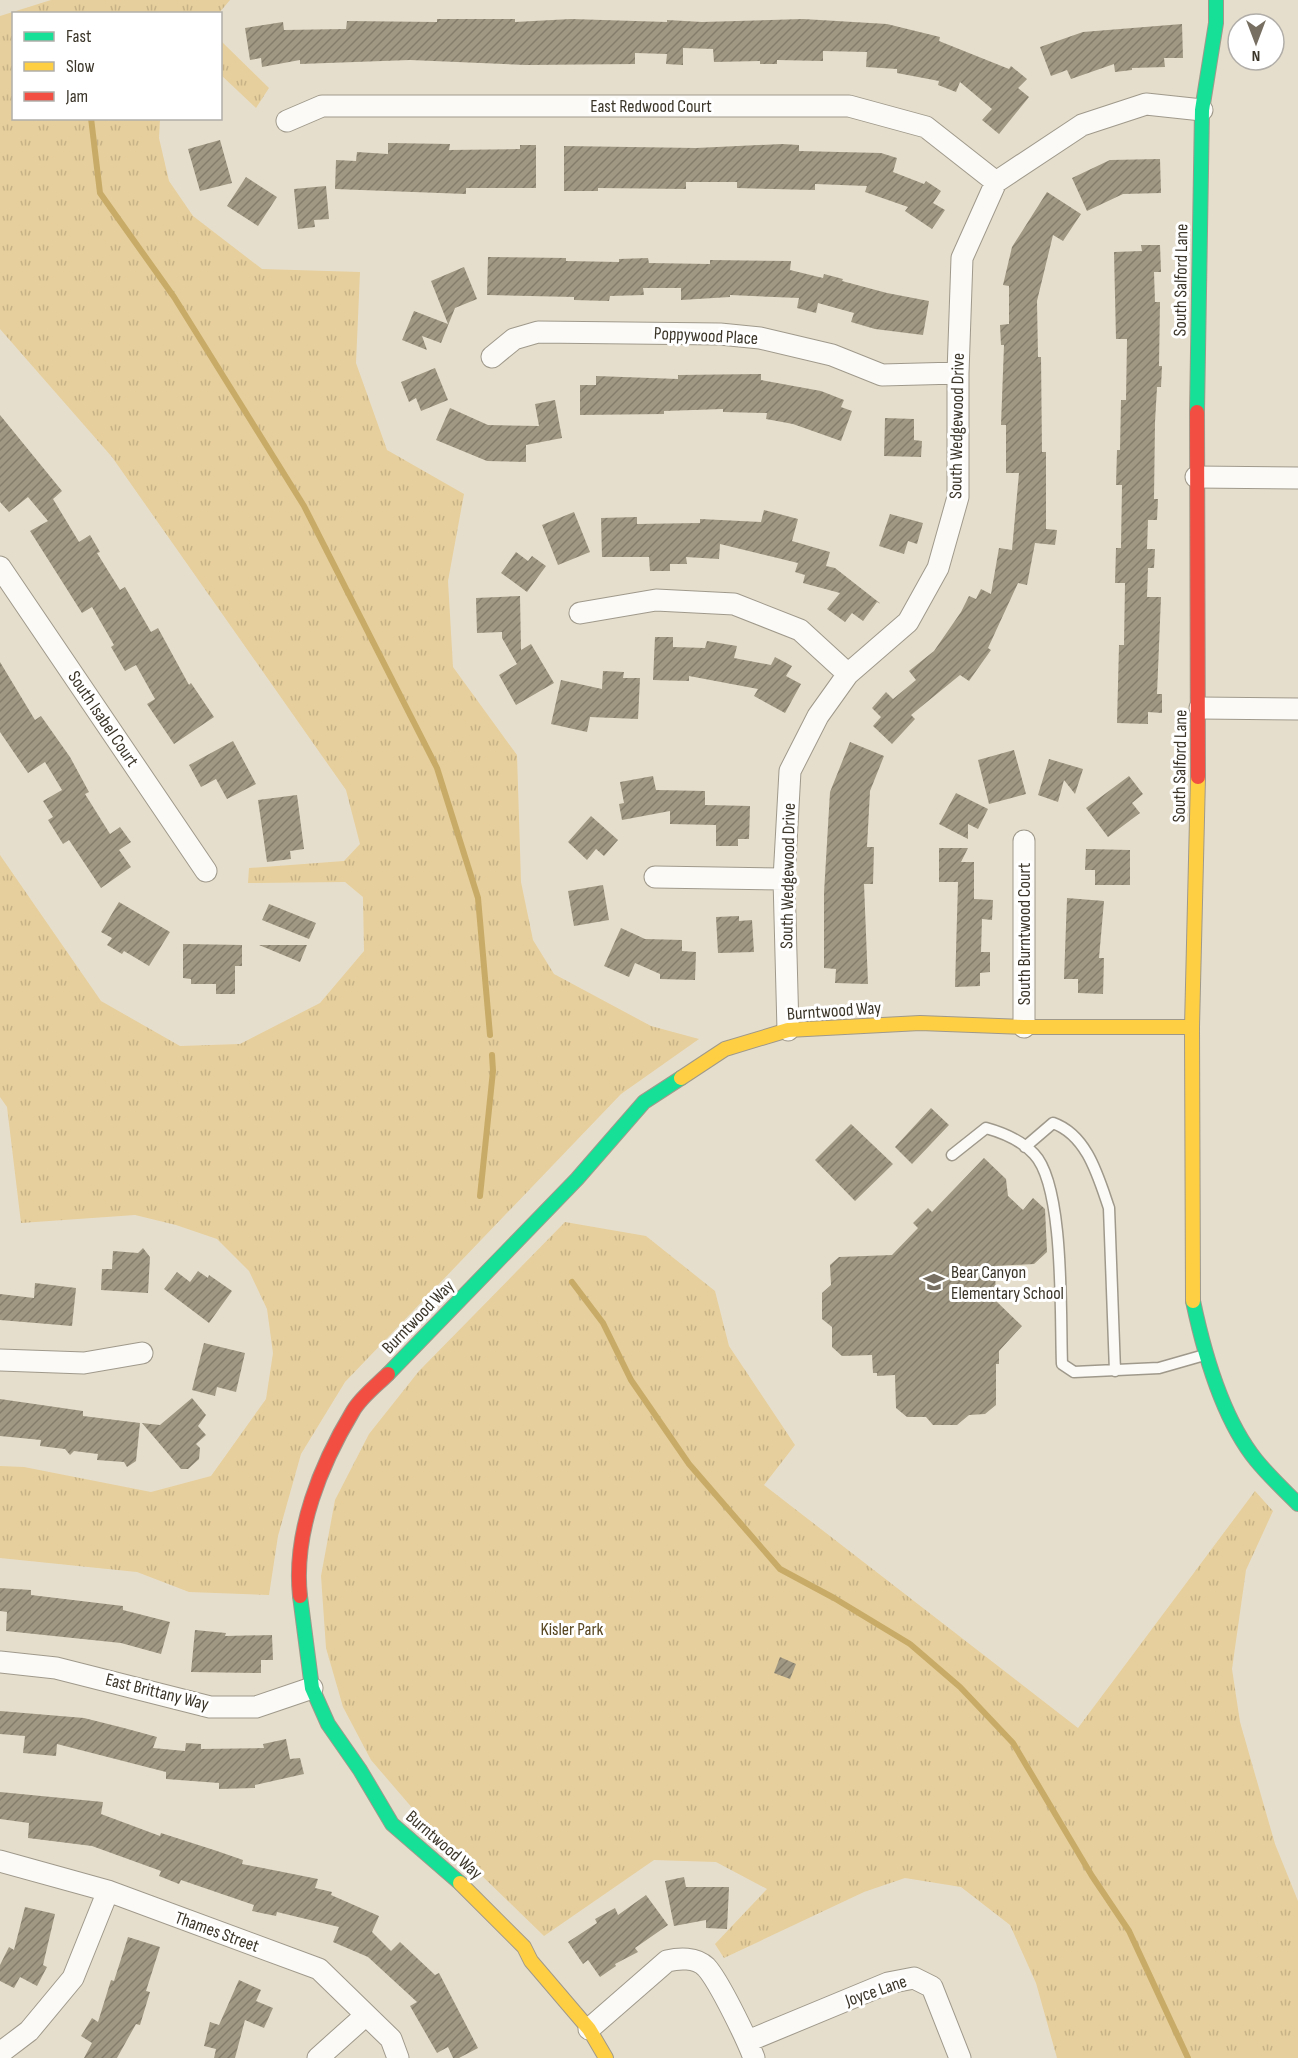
<svg xmlns="http://www.w3.org/2000/svg" width="1298" height="2058" font-family="'Sofia Sans Condensed',sans-serif">
<style>
.grass{fill:url(#grass-tufts)}
.lines{fill:none;stroke-linecap:round;stroke-linejoin:round}
.stream{stroke:#c8ab67;stroke-width:6}
.building{fill:url(#building-hatch)}
.lane-casing{stroke:#9f998b;stroke-width:13}
.street-casing{stroke:#9f998b;stroke-width:23}
.fast-casing{stroke:#9f998b;stroke-width:16}
.slow-casing{stroke:#9f998b;stroke-width:16}
.jam-casing{stroke:#9f998b;stroke-width:16}
.lane{stroke:#fbfaf7;stroke-width:10}
.street{stroke:#fbfaf7;stroke-width:21}
.fast{stroke:#16e098;stroke-width:14}
.slow{stroke:#ffcf43;stroke-width:14}
.jam{stroke:#f24e42;stroke-width:14}
.labels{text-anchor:middle;dominant-baseline:central;stroke-width:6;stroke-linejoin:round;paint-order:stroke}
.street-label{font-size:18px;fill:#3b3529;stroke:#fff}
.poi-label{font-size:18px;fill:#3b3529;stroke:#fff;text-anchor:start}
.park-label{font-size:18px;fill:#564520;stroke:#fff}
</style>
<defs>
<pattern id="grass-tufts" width="24" height="20" patternUnits="userSpaceOnUse" patternTransform="scale(1.5)"><rect width="24" height="20" fill="#e6cf9c"/><path d="M3 7l-1-3M5 7V3M7 7l1-3M15 17l-1-3M17 17v-4M19 17l1-3" fill="none" stroke="#c6b286"/></pattern>
<pattern id="building-hatch" width="6" height="6" patternUnits="userSpaceOnUse" patternTransform="scale(1.5)"><rect width="6" height="6" fill="#a19883"/><path d="M-1 1l2-2M0 6l6-6M5 7l2-2" fill="none" stroke="#847d6b"/></pattern>
</defs>
<rect width="100%" height="100%" fill="#e6decc"/>
<path class="grass" d="M51 0H230L219 13 14 14V118L160 119 159 138 169 181 193 216 262 269 360 272 356 363 387 450 464 494 448 581 453 667 517 755 521 882 533 940 554 974 651 1026 699 1039 621 1094 345 1382 301 1454 278 1536 269 1595 189 1592 137 1572 0 1558V1466L24 1467 151 1492 211 1476 266 1399 273 1353 267 1309 249 1271 217 1239 176 1225 135 1215 21 1223 7 1107 0 1097V855L101 1001 180 1046 240 1044 320 1003 364 951 363 897 345 882 248 883 249 868 344 861 360 844 346 790 112 457 0 329V16Z
M221 41 269 88 256 108 221 75Z
M565 1222 646 1236 715 1291 729 1346 795 1445 764 1485 1078 1728 1255 1491 1273 1511 1246 1570 1232 1669 1240 1722 1275 1844 1298 1901V2058H1057L1036 1983 1010 1925 961 1887 905 1878 864 1892 724 1958 715 1944 767 1889 716 1862 654 1860 544 1936 414 1810 371 1760 343 1707 326 1648 321 1576 335 1500 369 1434 419 1371Z"/>
<g class="lines">
<path class="stream" d="M91 118 100 193 174 297 304 506 437 768 478 898 490 1035
M480 1196 493 1071 492 1055
M572 1282 603 1323 631 1380 689 1464 780 1569 834 1598 910 1644 960 1687 1013 1743 1092 1876 1129 1931 1188 2058"/>
</g>
<path class="building" d="M437 19H515V22L571 19 667 22V20L702 22 803 19 887 24 940 37 939 41 1009 69 1011 66 1027 79 1018 88 1029 97 999 134 982 120 992 109 960 82 956 92 938 85 939 81 897 73V69L866 67 867 52 823 51V61L777 60V64H760V61L714 62 713 49 683 48V65L666 64 667 54 635 53V64L526 65 410 60 300 64V60L262 67 261 58 250 60 245 28 283 22 284 30 346 29 347 21 437 22Z
M1182 24 1183 58H1164L1165 67 1132 68V70L1115 72 1114 64 1071 79 1067 70 1051 76 1040 47 1083 32Z
M220 140 232 183 200 191 188 149Z
M388 143 450 144 449 150 520 149V145H536V188H466V194L335 189 336 160 356 161 357 152 388 154Z
M782 144 799 145V151L881 153 897 158 893 172 924 184 926 181 941 191 933 203 945 210 932 229 905 211 908 207 865 192 867 186 815 184V190L737 188V182H686V189L598 188V191H564V146L696 148Z
M1160 159 1161 193 1123 194 1087 211 1072 178 1110 160Z
M246 177 277 197 258 226 227 206Z
M326 186 329 219 314 220 315 227 298 229 294 189Z
M1047 192 1081 214 1063 241 1053 235 1037 301 1038 357H1041L1042 452H1046V529L1057 530 1055 545 1035 543 1027 585 1018 583 988 648 991 650 969 681 960 675 911 715 915 719 892 744 873 726 881 717 872 708 886 692 893 699 916 680 909 671 934 651 961 612 969 596 976 599 981 589 991 594 999 548 1012 550 1019 473H1006V425H1001L1004 345H1001L1000 325 1009 324V286L1003 285 1012 247Z
M1141 245H1160L1161 272H1154L1155 302H1160L1159 366H1162L1161 387H1157L1155 422 1154 499H1158L1157 520H1148L1147 549H1155L1154 568H1148L1147 597H1161L1157 694H1162V713L1148 712V724L1117 723 1119 645H1124L1125 583H1115L1116 548H1121L1122 485H1116L1117 450H1120L1121 400H1126L1127 339H1116L1114 252 1142 251Z
M488 257 566 258V261L619 262V259L648 258 649 263 710 264V260L791 261 790 270 823 278 824 274 843 279 842 281 887 293 929 301 923 335 875 329 851 322 854 313 818 303 816 313 797 308 799 298 730 295V297L681 300V288H643L644 295 610 296 609 301 574 300V297L487 295Z
M464 267 477 299 455 308 441 343 422 336 427 350 402 340 414 311 448 324 431 281Z
M435 368 448 400 421 411 416 398 409 402 401 382Z
M761 374V380L821 391 844 400 841 407 852 411 841 441 793 424 766 419 767 413 723 412V409L664 411V414L580 415V385H596V376L678 379V375Z
M555 400 562 438 526 445V462L487 461 436 440 450 408 488 425 539 426 535 404Z
M0 415 62 491 53 499 79 542 90 535 100 552 97 553 120 590 125 587 151 632 158 628 189 685 191 683 214 717 174 744 147 704 155 699 136 665 125 671 111 647 114 645 92 607 82 613 30 531 48 521 28 497 9 512 0 502Z
M885 418 914 419V440L922 441 921 457 884 456Z
M764 510 798 519 792 541 830 552 826 566 835 568 881 604 877 602 863 621 852 613 845 622 827 609 840 593 803 583 805 575 795 572 798 563 720 544 719 559 686 557 687 564H670V571H650L649 557H602L601 518 637 517V524L700 523V519L761 522Z
M574 512 590 552 558 565 542 525Z
M890 514 923 523 917 544 908 541 904 554 879 546Z
M516 552 528 561 532 556 546 566 527 592 501 573Z
M520 596 521 650 531 644 554 683 516 705 499 675 517 664 502 638V632L477 633 476 598Z
M655 637H673V647L705 648 707 641 737 646 734 658 771 665 775 657 792 666 786 676 801 684 785 713 754 696 758 689 689 676V681L653 680Z
M0 662 35 720 41 716 70 757 89 792 85 794 110 834 120 827 131 842 119 850 131 867 101 888 69 840 63 844 48 820 53 817 43 801 62 790 45 762 28 773 0 732Z
M603 671 624 672 623 678H640L638 719 590 717 587 732 551 724 561 680 602 689Z
M233 741 256 784 227 799 216 779 201 787 189 765Z
M850 742 884 756 870 791 867 847H874L873 884H864L868 984 835 983 836 969 824 968V893L830 792Z
M1014 750 1026 794 989 804 978 760Z
M1049 759 1083 769 1075 794 1064 780 1058 802 1038 795Z
M653 776 656 790 705 791V805L750 806 749 839H738V846H716V825L670 824V811L622 820 619 804 624 803 620 782Z
M1129 776 1143 794 1132 803 1140 813 1108 837 1086 808Z
M956 793 988 809 978 829 968 824V839L939 824Z
M297 795 304 849 290 851 291 859 267 862 258 800Z
M591 816 618 840 604 856 596 849 587 860 568 842Z
M939 848H968L961 862H974V899L993 900 992 920 982 919 981 952H990V972L980 973V986L955 987 958 882H939Z
M1086 849 1130 850V885H1095V870H1085Z
M603 885 609 920 574 926 568 891Z
M1067 898 1104 901 1099 958H1104L1103 994 1078 993V979H1064Z
M119 902 170 932 149 966 124 951 122 954 107 945 112 938 101 932Z
M269 904 316 923 309 939 262 920Z
M739 916V921L752 920 754 952 718 953 716 917Z
M621 928 645 939 682 940V951L696 952 695 980 660 979V974L635 963 629 977 604 966Z
M183 944 242 945V966H235V994H216V984H191V979L183 978Z
M259 945H307L300 962Z
M931 1108 949 1125 912 1164 895 1147Z
M851 1124 893 1164 855 1201 815 1160Z
M984 1158 1006 1179 1008 1196 1023 1210 1033 1198 1045 1209 1047 1252 1034 1264 995 1266 996 1301 1022 1326 999 1351V1364H996V1405L985 1414 969 1415 957 1425H933L926 1417H907L896 1408 895 1375 877 1376V1373H873L872 1355 842 1356 832 1347V1327L822 1319V1293L831 1285 830 1265 839 1257 892 1255 918 1228 913 1223 928 1208 932 1212Z
M143 1248 150 1257 148 1293 101 1290 102 1269H112L113 1251 138 1253Z
M198 1271 208 1278 209 1275 232 1291 209 1323 164 1289 177 1272 190 1282Z
M35 1283 76 1288 72 1326 0 1320V1294L34 1298Z
M204 1343 245 1353 236 1392 217 1387 215 1396 192 1390Z
M192 1398 206 1415 198 1426 206 1435 196 1444 200 1448 199 1459 188 1469H181L142 1423 160 1425Z
M0 1399 83 1411V1416L140 1423 136 1461 127 1467 124 1462 97 1460 98 1454 74 1451 70 1455 65 1449 40 1446 41 1440 0 1436Z
M0 1588 31 1590V1595L123 1606V1610L170 1622 161 1654 121 1643 6 1631 7 1612 0 1611Z
M195 1630 226 1633 225 1636 272 1635 273 1660H261V1673L191 1672Z
M780 1657 796 1664 790 1679 774 1673Z
M0 1711 84 1718 124 1728 157 1737 153 1748 185 1751 186 1743 201 1744V1749L264 1748 263 1744 286 1739 290 1759 300 1758 304 1774 255 1785V1788L219 1789V1783L166 1779V1772L57 1744 56 1756 23 1753 25 1736 0 1734Z
M0 1792 103 1802 101 1814 160 1836 161 1833 217 1851 243 1860 242 1864 318 1879 315 1888 332 1892 331 1895 379 1916 372 1932 391 1951 400 1942 435 1975 439 1973 478 2048 459 2058H453L448 2047 437 2053 410 2006 417 2002 368 1957 333 1942 339 1927 277 1912 276 1916 252 1911 254 1905 181 1880 179 1884 159 1876 161 1871 92 1846 28 1838 29 1823 0 1819Z
M684 1877 686 1887H729L727 1929 706 1928V1920L674 1926 665 1881Z
M646 1895 668 1925 635 1948 638 1952 615 1964 616 1966 600 1977 588 1960 583 1964 568 1942 597 1923 595 1919 615 1908 618 1915Z
M25 1907 55 1914 43 1965 47 1967 37 1986 20 1977 14 1988 0 1981V1965L9 1947 14 1950Z
M128 1937 160 1947 146 1991 150 1992 140 2025 136 2024 117 2058H84L92 2043 81 2036 92 2018 98 2022 111 1980 114 1981Z
M239 1980 261 1990 256 2001 273 2008 264 2028 245 2020 235 2058H214L216 2049 204 2046 210 2022 219 2025Z"/>
<g class="lines">
<defs>
<path id="lane" d="M1025 1147 1053 1123C1087 1135 1098 1176 1109 1208L1115 1371
M952 1155 986 1128C1004 1133 1021 1140 1034 1154 1065 1186 1060 1318 1062 1364L1074 1372 1159 1368 1201 1356"/>
<path id="street" d="M287 121 322 106H849L926 127 996 182
M492 357 514 339 538 332 720 334 760 338 832 355 882 375 958 373
M1196 477 1298 478
M0 567 206 871
M580 613 656 600 734 604 800 630 848 674
M1200 708 1298 709
M1024 841V1027
M655 877 784 879
M788 1030 784 879 790 771 818 716 848 674 908 622 938 568 958 497V373L962 258 996 182 1082 125 1146 104 1202 110
M0 1360 84 1363 142 1353
M0 1662 56 1668 210 1707H256L312 1688
M0 1861 108 1891 319 1969 391 2039 398 2058
M589 2029 667 1961C679 1958 696 1957 706 1967 719 1981 747 2039 754 2058
M748 2041 888 1983 914 1978 932 1987 960 2058
M0 2053 29 2031 73 1978 108 1891
M318 2058 366 2015"/>
<path id="fast" d="M1197 412 1202 110 1216 23V0
M1193 1301C1204 1353 1222 1418 1256 1460 1269 1476 1284 1490 1298 1504
M388 1374 577 1179 644 1102 681 1078
M300 1596 312 1688 328 1724 360 1770 392 1824 460 1883"/>
<path id="slow" d="M681 1078 725 1049 788 1030 920 1023 1024 1027H1192
M1193 1301 1192 1027 1198 777
M460 1883 524 1947 531 1961 589 2029 606 2058"/>
<path id="jam" d="M1197 412 1198 777
M300 1596C293 1532 321 1464 353 1411 361 1397 377 1385 388 1374"/>
</defs>
<use href="#lane" class="lane-casing"/>
<use href="#street" class="street-casing"/>
<use href="#fast" class="fast-casing"/>
<use href="#slow" class="slow-casing"/>
<use href="#jam" class="jam-casing"/>
<use href="#lane" class="lane"/>
<use href="#street" class="street"/>
<use href="#fast" class="fast"/>
<use href="#slow" class="slow"/>
<use href="#jam" class="jam"/>
</g>
<defs>
<symbol id="school-bare" viewBox="-9 -9 18 18"><path d="M0-5L7-2L0 1L-7-2ZM-4 1L0 2.5L4 1V4Q0 6-4 4Z" fill="#777062" stroke="#fff" stroke-width="2.5" paint-order="stroke"/></symbol>
</defs>
<g fill-rule="evenodd">
<use href="#school-bare" x="919" y="1267" width="30" height="30"/>
</g>
<g class="labels">
<g class="street-label">
<text x="651" y="106">East Redwood Court</text>
<text transform="translate(1181 280) rotate(-89)">South Salford Lane</text>
<text transform="translate(706 336) rotate(3)">Poppywood Place</text>
<text transform="translate(957 426) rotate(-89)">South Wedgewood Drive</text>
<text transform="translate(103 719) rotate(56)">South Isabel Court</text>
<text transform="translate(1180 766) rotate(-89)">South Salford Lane</text>
<text transform="translate(788 876) rotate(-89)">South Wedgewood Drive</text>
<text transform="translate(1024 934) rotate(-90)">South Burntwood Court</text>
<text transform="translate(834 1011) rotate(-4)">Burntwood Way</text>
<text transform="translate(418 1317) rotate(-46)">Burntwood Way</text>
<text transform="translate(157 1692) rotate(14)">East Brittany Way</text>
<text transform="translate(444 1845) rotate(41)">Burntwood Way</text>
<text transform="translate(217 1932) rotate(20)">Thames Street</text>
<text transform="translate(876 1991) rotate(-19)">Joyce Lane</text>
</g>
<g class="poi-label">
<text x="951" y="1272">Bear Canyon<tspan x="951" dy="21">Elementary School</tspan></text>
</g>
<g class="park-label">
<text x="572" y="1629">Kisler Park</text>
</g>
</g>
<rect x="12" y="12" width="210" height="108" fill="#ffffff" stroke="#b1aea9" stroke-width="1.5"/>
<rect x="24" y="32" width="30" height="9" fill="#16e098" stroke="#b1aea9" stroke-width="1.5"/>
<text x="66" y="42" font-size="18" fill="#3b3529">Fast</text>
<rect x="24" y="62" width="30" height="9" fill="#ffcf43" stroke="#b1aea9" stroke-width="1.5"/>
<text x="66" y="72" font-size="18" fill="#3b3529">Slow</text>
<rect x="24" y="92" width="30" height="9" fill="#f24e42" stroke="#b1aea9" stroke-width="1.5"/>
<text x="66" y="102" font-size="18" fill="#3b3529">Jam</text>
<g transform="translate(1256 42) rotate(180)"><circle r="28" fill="#ffffff" stroke="#b1aea9" stroke-width="1.5"/>
<path d="M0-4.5L10 22L0 15L-10 22Z" fill="#777062"/>
<text y="-9" font-size="16" font-weight="bold" text-anchor="middle" fill="#3b3529">N</text>
</g>
</svg>
